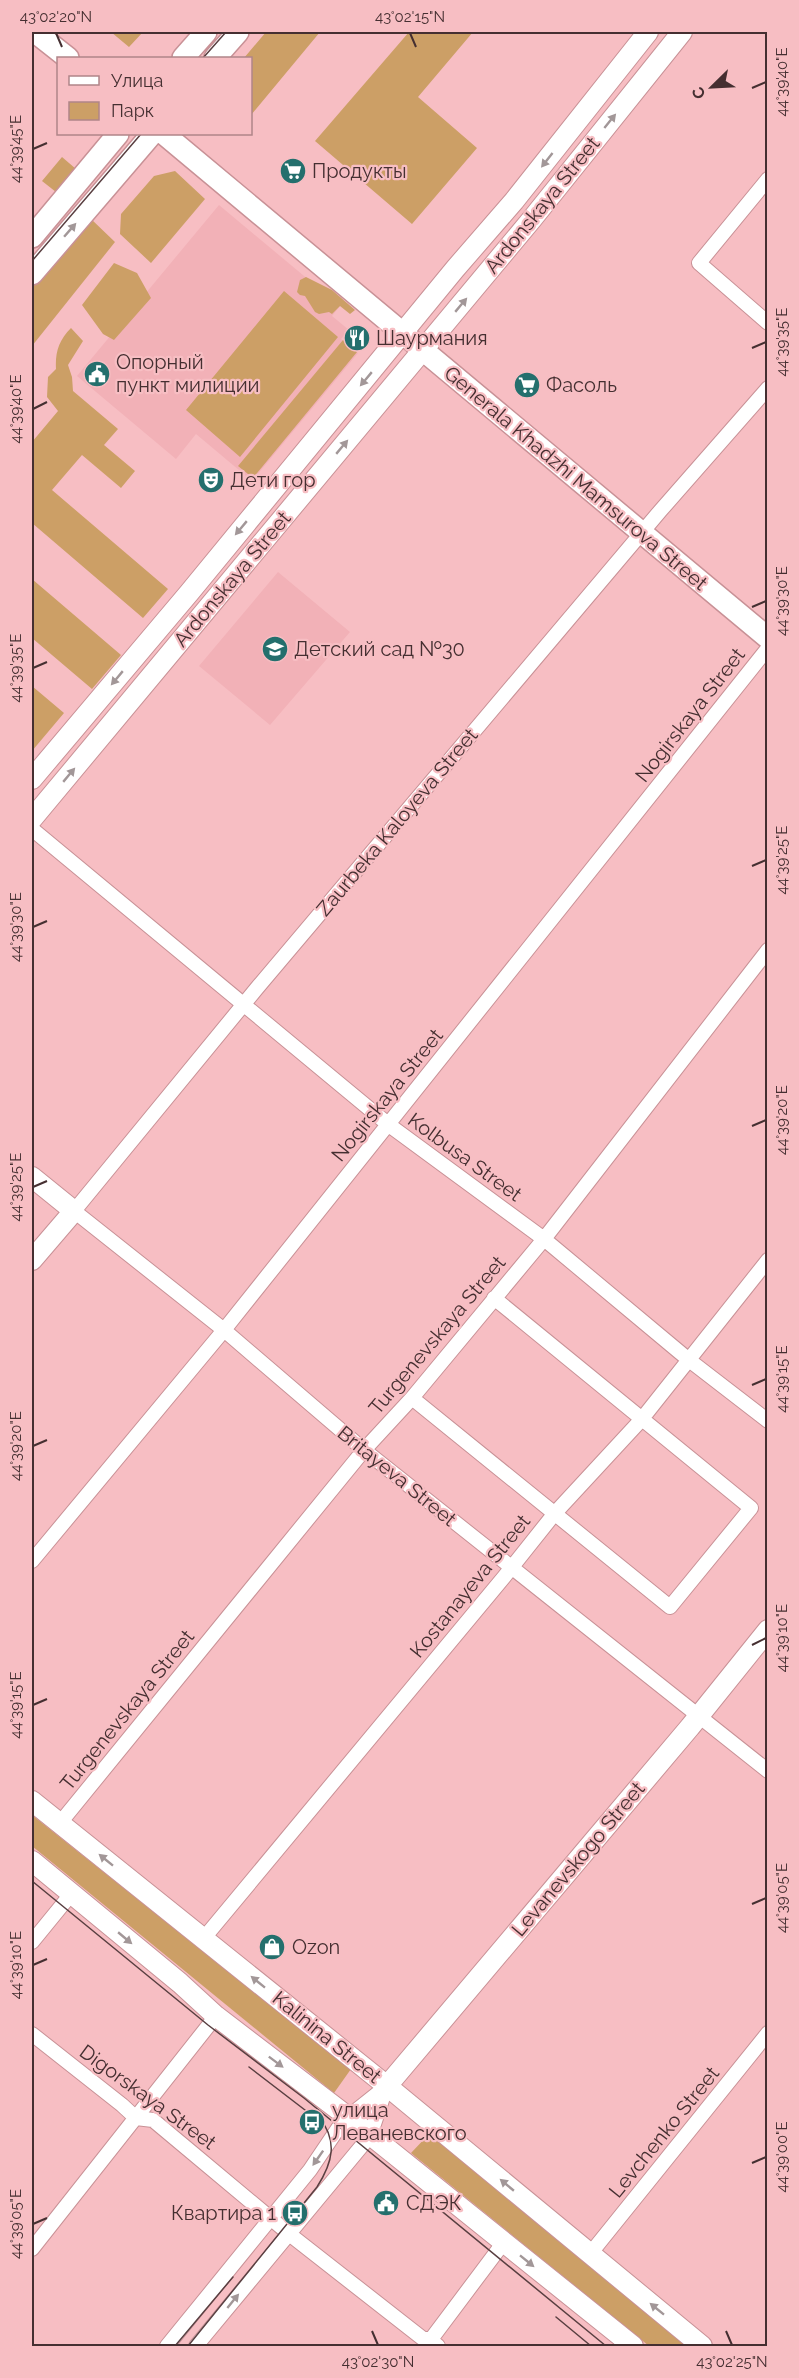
<svg xmlns="http://www.w3.org/2000/svg" width="799" height="2378" font-family="Raleway,sans-serif">
<style>
.built{fill:#f2b1b7}
.green{fill:#cc9f66}
.lines{fill:none;stroke-linecap:round;stroke-linejoin:round}
.street-casing{stroke:#c89196;stroke-width:16}
.secondary-casing{stroke:#c89196;stroke-width:22}
.primary-casing{stroke:#c89196;stroke-width:24}
.street{stroke:#fff;stroke-width:14}
.secondary{stroke:#fff;stroke-width:20}
.primary{stroke:#fff;stroke-width:21}
.tram{stroke:#593f41;stroke-width:1.5}
.oneway{fill:#a29798}
.ticks{fill:none;stroke:#452f31;stroke-width:2}
.labels{text-anchor:middle;dominant-baseline:central;stroke-width:4.5;stroke-linejoin:round;paint-order:stroke}
.poi-label{font-size:20px;fill:#452f31;stroke:#f7bec3;text-anchor:start}
.street-label{font-size:20px;fill:#452f31;stroke:#f7bec3}
.neatline{fill:none;stroke:#452f31;stroke-width:2}
.ticks-label{font-size:15px;text-anchor:middle;fill:#452f31}
</style>
<rect width="100%" height="100%" fill="#f7bec3"/>
<path class="built" d="M219 205 340 306 332 316 349 330 341 339 358 353 252 481 196 434 176 459 77 376Z
M278 572 350 632 270 725 199 666Z"/>
<path class="green" d="M111 32H143L129 47Z
M266 32H320L251 115 250 58H244Z
M409 32H473L418 97 477 148 412 224 315 141Z
M62 157 76 169 56 192 42 181Z
M175 171 205 199 151 263 120 234 121 214 154 176Z
M90 218 115 242 32 346V283Z
M114 263 137 273 151 298 114 340 103 334 82 305Z
M306 277 332 290 355 310 350 314 340 306 332 314 329 312 319 314 315 312 305 296 300 295 297 292 300 280Z
M284 291 338 337 240 457 186 410Z
M71 328 83 341 68 365 72 377 73 391 118 429 104 445 135 471 121 488 82 455 52 490 168 589 143 618 32 523V442L58 411 47 397 48 377 56 369C55 352 59 340 71 328Z
M343 340 357 352 253 478 238 466Z
M32 579 121 655 92 689 32 638Z
M32 686 64 713 32 751Z
M32 1815 351 2069 334 2093 32 1846Z
M429 2134 691 2346H649L411 2153Z"/>
<g class="lines">
<defs>
<path id="street" d="M768 179 699 263 768 323
M768 388 661 510 257 988 74 1211 224 1330 364 1450 768 1771
M32 829 389 1125 544 1239 689 1360 768 1421
M412 1398 670 1607 751 1508 494 1298
M32 1561 224 1330 768 648
M60 1823 364 1450 412 1398 544 1239 768 950
M204 1938 504 1577 555 1513 641 1420 768 1260
M32 1942 72 1893
M32 2034 122 2105 136 2118 153 2120 293 2237 422 2338 431 2340 438 2346
M32 2249 216 2016
M590 2254 768 2033
M167 2346 310 2170 339 2127 348 2117 387 2086
M196 2346 370 2136 386 2088
M426 2346 504 2242"/>
<path id="secondary" d="M32 779 189 593 455 269 514 201 648 32
M32 819 532 219 682 32
M32 1177 74 1211 32 1260
M32 1801 387 2086 702 2346
M32 1861 180 1983 216 2016 348 2117 633 2346
M387 2086 690 1727 768 1630"/>
<path id="primary" d="M35 32 68 58
M183 58 206 32
M215 58 238 32
M164 134 768 638
M32 237 118 134
M32 274 152 134"/>
</defs>
<use href="#street" class="street-casing"/>
<use href="#secondary" class="secondary-casing"/>
<use href="#primary" class="primary-casing"/>
<use href="#street" class="street"/>
<use href="#secondary" class="secondary"/>
<use href="#primary" class="primary"/>
<path class="tram" d="M203 58 226 32
M32 261 141 134
M32 1881 208 2025 304 2098 606 2346
M249 2067 318 2120
M556 2317 591 2346
M175 2346 233 2277
M188 2346 317 2187C333 2162 338 2141 319 2117"/>
</g>
<defs><path id="oneway-solid" d="M-6-.8H1V-3.2L6.5 0L1 3.2V.8H-6Z" transform="scale(1.5)"/></defs>
<g class="oneway">
<use href="#oneway-solid" transform="translate(610 121) rotate(-51)"/>
<use href="#oneway-solid" transform="translate(547 160) rotate(128)"/>
<use href="#oneway-solid" transform="translate(70 230) rotate(-49)"/>
<use href="#oneway-solid" transform="translate(461 305) rotate(-50)"/>
<use href="#oneway-solid" transform="translate(366 379) rotate(130)"/>
<use href="#oneway-solid" transform="translate(342 447) rotate(-50)"/>
<use href="#oneway-solid" transform="translate(241 528) rotate(130)"/>
<use href="#oneway-solid" transform="translate(117 678) rotate(130)"/>
<use href="#oneway-solid" transform="translate(69 775) rotate(-50)"/>
<use href="#oneway-solid" transform="translate(106 1860) rotate(-141)"/>
<use href="#oneway-solid" transform="translate(125 1938) rotate(40)"/>
<use href="#oneway-solid" transform="translate(258 1982) rotate(-141)"/>
<use href="#oneway-solid" transform="translate(276 2062) rotate(37)"/>
<use href="#oneway-solid" transform="translate(318 2158) rotate(125)"/>
<use href="#oneway-solid" transform="translate(507 2185) rotate(-140)"/>
<use href="#oneway-solid" transform="translate(527 2261) rotate(39)"/>
<use href="#oneway-solid" transform="translate(233 2301) rotate(-51)"/>
<use href="#oneway-solid" transform="translate(657 2309) rotate(-141)"/>
</g>
<path class="ticks" d="M56 33 62 47M410 33 416 47M752 88 766 82M33 149 47 143M752 348 766 342M33 409 47 402M752 607 766 601M33 668 47 662M752 866 766 860M33 927 47 921M752 1126 766 1120M33 1187 47 1181M752 1385 766 1379M33 1446 47 1440M752 1645 766 1638M33 1705 47 1699M752 1904 766 1898M33 1965 47 1959M752 2163 766 2157M33 2224 47 2218M372 2331 378 2345M726 2331 732 2345"/>
<defs>
<symbol id="supermarket-disc" viewBox="-11 -11 22 22"><circle r="9.5" fill="#246f6d" stroke="#f7bec3"/><path d="M-6-5.5h2.5l.6 2H6L4.5 2H-2.5L-4.4-4H-6ZM-1.5 3.2a1.3 1.3 0 1 0 .1 0ZM3 3.2a1.3 1.3 0 1 0 .1 0Z" fill="#fff"/></symbol>
<symbol id="restaurant-disc" viewBox="-11 -11 22 22"><circle r="9.5" fill="#246f6d" stroke="#f7bec3"/><path d="M-5-6h1v4h1v-4h1v4h1v-4h1v5L-1.5 .5V6h-2V.5L-5-1ZM5-6V6H3V1.5H1.5Q1.5-4 5-6Z" fill="#fff"/></symbol>
<symbol id="civic-disc" viewBox="-11 -11 22 22"><circle r="9.5" fill="#246f6d" stroke="#f7bec3"/><path d="M-.6-6.5H3V-4.5H.6V-3L4-1V1h2V6H-6V1h2V-1L-.6-3ZM-1.2 2.5V6h2.4V2.5Z" fill="#fff"/></symbol>
<symbol id="theatre-disc" viewBox="-11 -11 22 22"><circle r="9.5" fill="#246f6d" stroke="#f7bec3"/><path d="M-5-5.5Q0-4 5-5.5V0Q5 5 0 6Q-5 5-5 0ZM-3.3-2.5H-1v1.5H-3.3ZM1-2.5H3.3v1.5H1ZM-2.8 1Q0 5.5 2.8 1Z" fill="#fff"/></symbol>
<symbol id="school-disc" viewBox="-11 -11 22 22"><circle r="9.5" fill="#246f6d" stroke="#f7bec3"/><path d="M0-5L7-2L0 1L-7-2ZM-4 1L0 2.5L4 1V4Q0 6-4 4Z" fill="#fff"/></symbol>
<symbol id="shop-disc" viewBox="-11 -11 22 22"><circle r="9.5" fill="#246f6d" stroke="#f7bec3"/><path d="M-5-2.5h2.3a2.7 3.5 0 0 1 5.4 0H5L5.5 6h-11ZM-1.5-2.5h3a1.5 2.3 0 0 0-3 0Z" fill="#fff"/></symbol>
<symbol id="bus-disc" viewBox="-11 -11 22 22"><circle r="9.5" fill="#246f6d" stroke="#f7bec3"/><path d="M-5-6H5V4H4V6H2V4H-2V6H-4V4H-5ZM-3.5-4V0h7V-4ZM-3.5 1.2v1.5H-2V1.2ZM2 1.2v1.5H3.5V1.2Z" fill="#fff"/></symbol>
</defs>
<g fill-rule="evenodd">
<use href="#supermarket-disc" x="278" y="156" width="30" height="30"/>
<use href="#restaurant-disc" x="342" y="323" width="30" height="30"/>
<use href="#civic-disc" x="82" y="359" width="30" height="30"/>
<use href="#supermarket-disc" x="512" y="370" width="30" height="30"/>
<use href="#theatre-disc" x="196" y="465" width="30" height="30"/>
<use href="#school-disc" x="260" y="634" width="30" height="30"/>
<use href="#shop-disc" x="257" y="1932" width="30" height="30"/>
<use href="#bus-disc" x="297" y="2107" width="30" height="30"/>
<use href="#civic-disc" x="371" y="2188" width="30" height="30"/>
<use href="#bus-disc" x="280" y="2198" width="30" height="30"/>
</g>
<g class="labels">
<g class="poi-label">
<text x="312" y="171">Продукты</text>
<text x="376" y="338">Шаурмания</text>
<text x="116" y="362">Опорный<tspan x="116" dy="23">пункт милиции</tspan></text>
<text x="546" y="385">Фасоль</text>
<text x="230" y="480">Дети гор</text>
<text x="294" y="649">Детский сад №30</text>
<text x="292" y="1947">Ozon</text>
<text x="332" y="2110">улица<tspan x="332" dy="23">Леваневского</tspan></text>
<text x="406" y="2203">СДЭК</text>
<text x="276" y="2213" text-anchor="end">Квартира 1</text>
</g>
<g class="street-label">
<text transform="translate(542 205) rotate(-51)">Ardonskaya Street</text>
<text transform="translate(576 478) rotate(40)">Generala Khadzhi Mamsurova Street</text>
<text transform="translate(232 579) rotate(-50)">Ardonskaya Street</text>
<text transform="translate(690 715) rotate(-52)">Nogirskaya Street</text>
<text transform="translate(397 822) rotate(-50)">Zaurbeka Kaloyeva Street</text>
<text transform="translate(387 1095) rotate(-51)">Nogirskaya Street</text>
<text transform="translate(465 1157) rotate(36)">Kolbusa Street</text>
<text transform="translate(437 1335) rotate(-50)">Turgenevskaya Street</text>
<text transform="translate(397 1476) rotate(39)">Britayeva Street</text>
<text transform="translate(470 1586) rotate(-51)">Kostanayeva Street</text>
<text transform="translate(127 1710) rotate(-51)">Turgenevskaya Street</text>
<text transform="translate(578 1859) rotate(-50)">Levanevskogo Street</text>
<text transform="translate(327 2037) rotate(39)">Kalinina Street</text>
<text transform="translate(148 2097) rotate(36)">Digorskaya Street</text>
<text transform="translate(664 2132) rotate(-51)">Levchenko Street</text>
</g>
</g>
<rect width="799" height="2378" fill="none" stroke="#f7bec3" stroke-width="66"/>
<rect x="57" y="57" width="195" height="78" fill="#f7bec3" stroke="#b08589" stroke-width="1.5"/>
<rect x="69" y="76" width="30" height="9" fill="#ffffff" stroke="#b08589" stroke-width="1.5"/>
<text x="111" y="87" font-size="18" fill="#452f31">Улица</text>
<rect x="69" y="102" width="30" height="18" fill="#cc9f66" stroke="#b08589" stroke-width="1.5"/>
<text x="111" y="117" font-size="18" fill="#452f31">Парк</text>
<g transform="translate(712 87) rotate(246)" stroke="#f7bec3" stroke-width="4.5" paint-order="stroke">
<path d="M0-4.5L10 22L0 15L-10 22Z" fill="#452f31"/>
<text y="-9" font-size="16" font-weight="bold" text-anchor="middle" fill="#452f31">С</text>
</g>
<rect x="33" y="33" width="733" height="2312" class="neatline"/>
<g class="ticks-label">
<text x="56" y="22">43°02'20"N</text>
<text x="410" y="22">43°02'15"N</text>
<text transform="translate(782 82) rotate(-90)" y="5">44°39'40"E</text>
<text transform="translate(16 149) rotate(-90)" y="5">44°39'45"E</text>
<text transform="translate(782 342) rotate(-90)" y="5">44°39'35"E</text>
<text transform="translate(16 409) rotate(-90)" y="5">44°39'40"E</text>
<text transform="translate(782 601) rotate(-90)" y="5">44°39'30"E</text>
<text transform="translate(16 668) rotate(-90)" y="5">44°39'35"E</text>
<text transform="translate(782 860) rotate(-90)" y="5">44°39'25"E</text>
<text transform="translate(16 927) rotate(-90)" y="5">44°39'30"E</text>
<text transform="translate(782 1120) rotate(-90)" y="5">44°39'20"E</text>
<text transform="translate(16 1187) rotate(-90)" y="5">44°39'25"E</text>
<text transform="translate(782 1379) rotate(-90)" y="5">44°39'15"E</text>
<text transform="translate(16 1446) rotate(-90)" y="5">44°39'20"E</text>
<text transform="translate(782 1638) rotate(-90)" y="5">44°39'10"E</text>
<text transform="translate(16 1705) rotate(-90)" y="5">44°39'15"E</text>
<text transform="translate(782 1898) rotate(-90)" y="5">44°39'05"E</text>
<text transform="translate(16 1965) rotate(-90)" y="5">44°39'10"E</text>
<text transform="translate(782 2157) rotate(-90)" y="5">44°39'00"E</text>
<text transform="translate(16 2224) rotate(-90)" y="5">44°39'05"E</text>
<text x="378" y="2367">43°02'30"N</text>
<text x="732" y="2367">43°02'25"N</text>
</g>
</svg>
